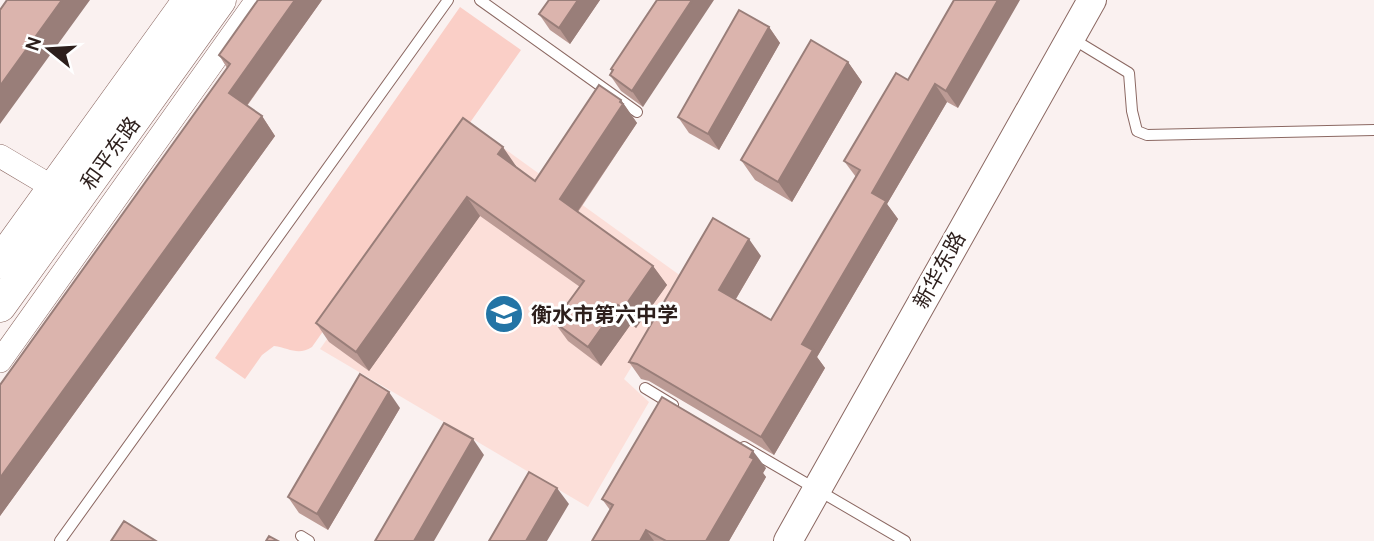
<svg xmlns="http://www.w3.org/2000/svg" width="1374" height="541" font-family="Cabin,'Noto Sans SC',sans-serif">
<style>
.built{fill:#fcdfd9}
.green{fill:#facfc7}
.lines{fill:none;stroke-linecap:round;stroke-linejoin:round}
.service-casing{stroke:#8b6862;stroke-width:12}
.minor-casing{stroke:#8b6862;stroke-width:24}
.tertiary-casing{stroke:#8b6862;stroke-width:30}
.secondary-casing{stroke:#8b6862;stroke-width:33}
.service{stroke:#fff;stroke-width:10}
.minor{stroke:#fff;stroke-width:23}
.tertiary{stroke:#fff;stroke-width:28}
.secondary{stroke:#fff;stroke-width:32}
.wall{fill:#bc9b95}
.shaded-wall{fill:#997e79}
.building{fill:#dbb4ad;stroke:#997e79;stroke-width:2}
.labels{text-anchor:middle;dominant-baseline:central;stroke-width:6;stroke-linejoin:round;paint-order:stroke}
.street-label{font-size:21px;fill:#2d1f1c;stroke:#fff}
.poi-label{font-size:21px;font-weight:bold;fill:#2d1f1c;stroke:#fff;text-anchor:start}
</style>
<rect width="100%" height="100%" fill="#faf1f0"/>
<path class="built" d="M477 129 685 279 624 379 649 402 588 507 320 349Z"/>
<path class="green" d="M460 7 521 50 312 347C298 356 289 348 274 346L262 355 245 379 215 358Z"/>
<g class="lines">
<defs>
<path id="service" d="M480 0 637 112
M1073 39 1129 73 1132 111 1137 131 1147 135 1374 130
M645 388 673 405
M744 447 905 541
M301 536 309 541
M60 541 448 0"/>
<path id="minor" d="M0 156 54 188
M0 361 257 0"/>
<path id="tertiary" d="M788 541 1092 0"/>
<path id="secondary" d="M0 262 189 0
M0 306 220 0"/>
</defs>
<use href="#service" class="service-casing"/>
<use href="#minor" class="minor-casing"/>
<use href="#tertiary" class="tertiary-casing"/>
<use href="#secondary" class="secondary-casing"/>
<use href="#service" class="service"/>
<use href="#minor" class="minor"/>
<use href="#tertiary" class="tertiary"/>
<use href="#secondary" class="secondary"/>
</g>
<path class="wall" d="M322 0 247 106 262 116 275 136 0 516V385L227 68 219 55Z
M549 0H600L570 44 550 30 539 14Z
M657 0 643 107 621 91 610 75 612 71 611 69Z
M954 0 958 108 947 102 887 204 898 219 817 357 825 368 774 455 649 381 641 379 629 362 761 256 736 299 771 320 856 177 844 161 908 80Z
M769 27 780 43 719 150 689 133 678 117Z
M848 62 862 82 792 202 755 180 741 160Z
M621 100 637 123 578 212 653 266 667 285 636 328 631 324 601 366 568 341 554 322 580 287 480 216 369 371 329 342 316 323 463 118 516 166 515 167 535 181Z
M400 408 328 530 299 513 288 497Z
M766 468 763 473 766 477 729 541H592L610 510 602 499Z"/>
<path class="shaded-wall" d="M62 0H90L0 124V86Z
M295 0H322L242 112 229 93Z
M578 0H600L570 44 559 28Z
M692 0H714L643 107 632 91Z
M998 0H1020L958 108 946 91Z
M769 27 780 43 719 150 708 134Z
M848 62 862 82 792 202 778 182Z
M935 84 947 102 887 204 898 219 817 357 825 368 774 455 761 437 802 344 872 193Z
M621 100 637 123 573 218 560 199Z
M262 116 275 136 0 516V478Z
M503 147 516 166 511 173 498 154Z
M467 197 480 216 369 371 356 352Z
M749 239 761 256 731 307 719 290Z
M653 266 667 285 636 328 623 309Z
M618 305 631 324 601 366 588 347Z
M389 392 400 408 328 530 317 514Z
M473 439 484 455 434 541H414Z
M753 451 766 468 763 473 766 477 729 541H706Z
M557 488 569 504 547 541H526Z
M646 530 654 541H640Z"/>
<path class="building" d="M7 0H62L0 86V10Z
M258 0H295L229 93 262 116 0 478V385L230 64 219 55Z
M549 0H578L559 28 539 14Z
M657 0H692L632 91 610 75 613 70 611 69Z
M954 0H998L946 91 935 84 872 193 886 201 802 344 813 350 761 437 637 364 629 362 713 218 749 239 719 290 771 320 860 170 844 161 896 73 908 80Z
M739 10 769 27 708 134 678 117Z
M811 40 848 62 778 182 741 160Z
M599 85 621 100 620 102 623 104 560 199 653 266 623 309 618 305 588 347 554 322 584 281 467 197 356 352 316 323 463 118 503 147 498 154 535 181Z
M360 374 389 392 317 514 288 497Z
M662 397 753 451 750 457 754 459 706 541H666L646 530 640 541H592L613 505 602 499Z
M444 423 473 439 414 541H375Z
M529 472 557 488 526 541H489Z
M124 521 156 541H111Z
M269 536 278 541H266Z"/>
<defs>
<symbol id="school-disc" viewBox="-11 -11 22 22"><circle r="9.5" fill="#2374a5" stroke="#fff"/><path d="M0-5L7-2L0 1L-7-2ZM-4 1L0 2.5L4 1V4Q0 6-4 4Z" fill="#fff"/></symbol>
</defs>
<g fill-rule="evenodd">
<use href="#school-disc" x="482" y="292" width="44" height="44"/>
</g>
<g class="labels">
<g class="street-label">
<text transform="translate(110 153) rotate(-54)">和平东路</text>
<text transform="translate(939 270) rotate(-61)">新华东路</text>
</g>
<g class="poi-label">
<text x="531" y="314">衡水市第六中学</text>
</g>
</g>
<g transform="translate(49 49) rotate(288)" stroke="#ffffff" stroke-width="5" paint-order="stroke">
<path d="M0-5L12 26L0 18L-12 26Z" fill="#2d1f1c"/>
<text y="-10" font-size="19" font-weight="bold" text-anchor="middle" fill="#2d1f1c">N</text>
</g>
</svg>
